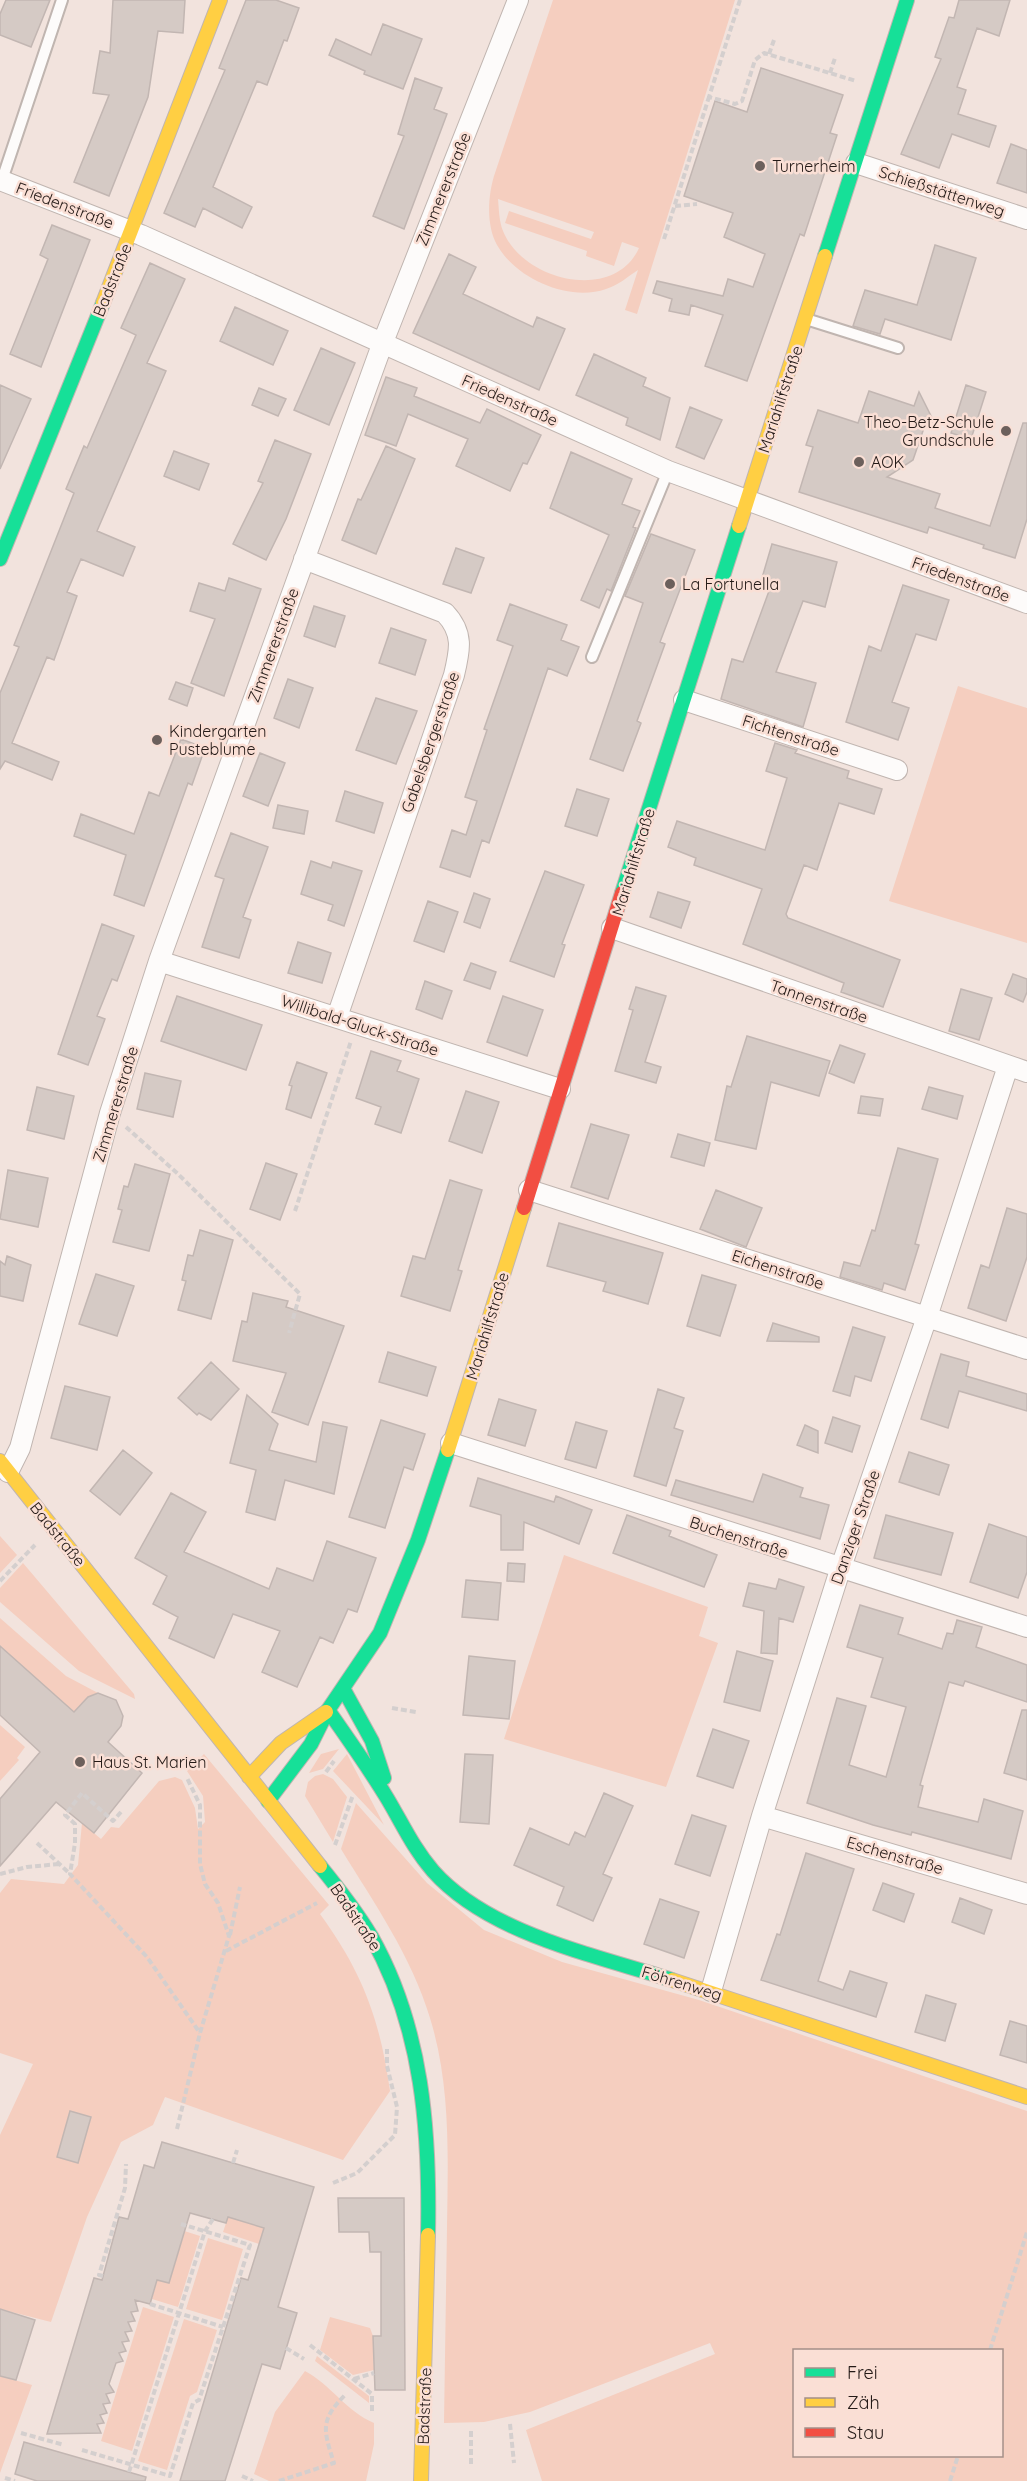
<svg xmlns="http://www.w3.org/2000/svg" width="1027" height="2481" font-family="Quicksand,sans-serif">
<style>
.green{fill:#f5cebf;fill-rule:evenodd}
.building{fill:#d5cac5;stroke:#c2b6b2;stroke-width:1.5}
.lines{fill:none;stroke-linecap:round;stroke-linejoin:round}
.lane-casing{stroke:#c0b5b0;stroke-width:14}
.street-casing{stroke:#c0b5b0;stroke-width:22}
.fast-casing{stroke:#c0b5b0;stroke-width:16}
.slow-casing{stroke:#c0b5b0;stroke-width:16}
.jam-casing{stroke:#c0b5b0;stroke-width:16}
.path{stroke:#d4cfce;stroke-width:4;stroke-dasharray:6 3;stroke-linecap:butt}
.lane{stroke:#fdfbfa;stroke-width:10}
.street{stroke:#fdfbfa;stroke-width:20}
.fast{stroke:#16e098;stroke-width:14}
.slow{stroke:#ffcf43;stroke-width:14}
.jam{stroke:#f24e42;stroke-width:14}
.poi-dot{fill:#6c605c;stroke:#fadfd5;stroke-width:2}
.labels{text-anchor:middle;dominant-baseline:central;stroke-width:5;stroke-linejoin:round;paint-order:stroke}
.poi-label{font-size:16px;fill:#241a17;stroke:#fadfd5;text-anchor:start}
.street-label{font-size:16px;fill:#241a17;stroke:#fadfd5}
</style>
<rect width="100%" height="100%" fill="#f2e3dd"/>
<path class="green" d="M553 0H735L637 314 625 310 638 270C627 277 619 285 606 289 569 302 516 279 497 245 486 225 488 196 494 176ZM498 199 594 232 591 239 509 211 505 223 587 251 586 256 614 266 622 242 639 248C614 303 523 281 503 231 499 221 499 210 498 199Z
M958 686 1027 708V943L889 901Z
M0 1536 17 1555 0 1573Z
M564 1555 708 1607 699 1636 718 1643 666 1787 504 1739Z
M23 1563 134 1694 135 1699 79 1671 0 1602V1588Z
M0 1618 66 1676 98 1693 88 1697 74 1712 0 1646Z
M0 1725 25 1747 17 1758 19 1760 0 1781Z
M339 1749 323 1769 309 1773 321 1754Z
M204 1754 329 1905 320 1914C363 1973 380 2020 390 2091L343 2160 165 2097 153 2125 121 2142 87 2217 51 2322 0 2309V2135L33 2064 0 2053V1893L11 1879 64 1884 78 1865 82 1823 101 1839 111 1827 119 1828 159 1781 175 1777 182 1780 195 1808 198 1829 205 1822 203 1796 187 1771Z
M347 1754 384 1825 333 1771Z
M323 1774 333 1779 347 1797 333 1842 305 1796 308 1782 315 1776Z
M356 1803 427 1883 484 1930 562 1962 699 2000 1027 2111V2481H542L526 2430 715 2354 710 2343 530 2412 484 2422 444 2423C445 2358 446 2292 447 2227 448 2157 451 2086 430 2018 412 1957 374 1903 341 1849ZM794 2350H1002V2456H794Z
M228 2217 264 2228 259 2244 223 2232Z
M175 2228 200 2236 178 2307 152 2299 157 2280 169 2283 182 2238Z
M208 2238 243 2249 222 2320 186 2309Z
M143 2307 174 2317 132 2451 101 2441Z
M330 2317 370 2328 373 2336 374 2370 353 2375 320 2350Z
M184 2319 217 2330 197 2392 190 2396 167 2470 138 2461Z
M317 2356 369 2396V2403L315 2361Z
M305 2371C331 2385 346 2411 374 2423V2444L366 2481H269L254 2474 275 2412Z
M0 2376 32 2385 0 2473Z"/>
<path class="building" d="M6 0H50L31 47 0 35V14Z
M113 0H185L183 33 158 31 148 97 109 196 74 182 109 95 93 93 100 51 110 53Z
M246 0H276L299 8 287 41 284 40 267 85 257 81 213 187 252 207 242 228 203 208 195 227 164 213 225 70 219 68Z
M959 0H1010L999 36 977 28 957 87 966 90 958 114 996 126 989 147 952 134 939 168 901 154 941 59 935 57 949 17 954 18Z
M383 24 422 39 403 89 364 74 365 71 329 55 336 39 371 55Z
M761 68 843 95 830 133 837 135 804 236 800 234 747 381 705 366 723 315 691 305 689 315 669 311 672 299 653 293 657 281 723 296 728 279 753 287 765 254 724 237 733 213 684 196 715 101 747 112Z
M415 78 442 88 434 109 447 114 404 229 373 216 404 136 398 134Z
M1011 144 1027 150V193L997 183Z
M52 225 90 240 41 367 10 354 48 259 40 255Z
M935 245 976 258 951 340 885 319 880 334 853 326 865 290 917 305Z
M449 254 476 267 463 294 533 327 537 317 565 329 539 390 413 333Z
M150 263 185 279 147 363 166 371 97 531 135 547 123 576 81 559 67 592 77 596 54 660 47 657 12 743 59 762 52 780 5 761 0 769V693L19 647 14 645 74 493 66 489 84 446 87 448 136 335 121 328Z
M235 307 288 331 273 365 220 341Z
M321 348 355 363 329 425 294 410Z
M594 354 646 378 643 386 670 398 660 440 626 425 628 418 576 395Z
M386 377 417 388 414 396 480 423 487 409 541 435 527 464 523 463 510 491 456 466 468 439 408 414 396 446 365 435Z
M0 385 31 399 0 469Z
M966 385 986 392 971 439 951 433Z
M259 388 286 399 278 416 252 405Z
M869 391 914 406 919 392 937 428 925 425 913 460 887 477 940 494 935 508 990 526 1023 423H1027V519L1015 558 983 548 984 545 929 527 927 533 799 492 813 447 806 445 818 410 858 423Z
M690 407 722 420 704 459 676 447Z
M275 440 311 454 286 519 266 560 233 544 263 483 258 481Z
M386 446 415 459 376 554 342 540 358 499 361 500Z
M174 451 209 464 199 490 164 476Z
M571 452 632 479 622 504 640 511 633 527 636 528 611 591 607 589 599 608 581 600 609 535 550 508Z
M651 534 695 550 660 642 665 644 637 721 641 723 623 771 590 759 643 603 625 596Z
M772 544 837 562 825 607 803 601 776 672 816 683 803 727 721 699 732 659 743 662 769 591 759 588Z
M456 548 484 558 471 593 443 584Z
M229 578 261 589 224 696 191 683 215 619 190 611 199 583 225 591Z
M903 585 949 600 936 640 916 634 892 702 909 708 898 740 846 722 869 646 881 651Z
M510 604 567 625 561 640 579 647 567 676 548 668 489 843 482 840 470 877 440 867 452 830 466 835 477 801 465 797 487 730 484 729 513 646 497 640Z
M314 606 345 616 335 647 304 636Z
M391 628 426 640 415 675 379 663Z
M288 679 313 688 299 728 274 718Z
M176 682 193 688 187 706 169 699Z
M376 698 417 711 396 764 356 750Z
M181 739 205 748 192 785 188 783 144 906 114 895 126 855 74 836 81 814 134 834 149 792 159 796Z
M775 743 797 750 795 753 849 771 847 778 882 789 874 814 839 803 817 870 804 865 786 914 788 918 900 960 883 1007 841 992 844 983 743 944 762 889 694 865 696 858 668 847 677 821 765 850 787 778 766 771Z
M260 753 285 763 268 806 243 796Z
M577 789 609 799 597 836 565 826Z
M345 791 383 803 374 833 336 821Z
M278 805 308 811 304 834 273 828Z
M231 833 268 847 243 917 251 920 239 958 202 947 224 879 215 876Z
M311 861 331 868 333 862 362 871 344 926 328 920 333 905 301 894Z
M545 871 584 885 562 944 565 945 554 977 510 961Z
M658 892 690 902 681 928 650 917Z
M474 893 490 899 480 928 464 922Z
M428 901 458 912 444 952 414 941Z
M102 924 134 936 117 981 112 979 97 1016 105 1019 88 1065 58 1054Z
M298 942 331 953 322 983 288 973Z
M471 963 496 972 490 989 464 980Z
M1013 974 1027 979V992L1023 1002 1005 994Z
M425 981 452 991 442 1019 416 1009Z
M636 987 666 996 645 1062 661 1067 656 1083 615 1071 633 1010 629 1009Z
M961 989 992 998 979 1040 949 1031Z
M177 996 262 1025 246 1070 161 1041Z
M503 996 543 1010 527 1056 487 1042Z
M747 1036 830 1061 819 1096 771 1082 756 1149 715 1140 727 1086 731 1087Z
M840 1045 865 1054 854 1083 829 1073Z
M371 1051 401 1061 397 1071 419 1079 401 1133 375 1124 381 1107 356 1098Z
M297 1062 327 1073 311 1118 286 1109 292 1086 289 1085Z
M145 1073 181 1081 173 1117 137 1109Z
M37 1087 74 1096 64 1139 27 1130Z
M929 1087 963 1096 957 1119 922 1109Z
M466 1091 499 1102 482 1153 449 1141Z
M861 1096 883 1099 880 1116 858 1113Z
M591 1124 629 1135 608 1199 571 1187Z
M678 1134 710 1143 704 1166 671 1157Z
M898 1148 938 1159 915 1244 919 1245 905 1290 884 1283 882 1290 840 1277 844 1262 860 1266 872 1230 875 1231Z
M266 1163 297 1174 280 1220 250 1209Z
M135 1164 170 1174 149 1251 113 1242 122 1210 118 1209 124 1186 128 1187Z
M8 1170 48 1178 38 1227 0 1219Z
M450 1180 482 1190 458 1270 462 1271 450 1311 401 1296 413 1256 425 1259Z
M716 1190 762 1208 746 1247 700 1229Z
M1007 1208 1027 1214V1257L1006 1321 968 1308 981 1265 989 1268Z
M559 1223 663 1253 648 1304 603 1291 606 1282 547 1266Z
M200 1230 233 1240 211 1319 178 1310 186 1281 182 1280 188 1255 193 1256Z
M7 1256 31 1265 23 1301 0 1296V1261L5 1265Z
M96 1274 134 1286 117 1336 79 1324Z
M702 1275 736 1285 720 1336 687 1326Z
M253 1293 288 1301 286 1307 344 1326 308 1425 272 1412 286 1373 233 1361 242 1321 247 1322Z
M773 1323 819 1337V1342L767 1341Z
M853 1327 885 1337 871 1381 855 1376 850 1396 833 1391Z
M388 1352 436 1367 427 1396 379 1382Z
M941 1354 969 1362 966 1376 1027 1394V1411L959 1391 948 1428 921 1419Z
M211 1362 239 1389 211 1420 199 1413 197 1415 178 1398Z
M65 1386 110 1397 97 1450 51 1438Z
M658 1389 684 1398 674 1428 683 1431 666 1486 634 1476Z
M247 1395 278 1424 269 1450 316 1462 323 1422 347 1427 334 1494 285 1480 275 1520 246 1512 256 1470 230 1463Z
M499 1399 536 1410 525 1446 488 1435Z
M833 1417 860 1426 852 1452 825 1443Z
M381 1420 425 1434 413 1470 404 1467 385 1528 349 1517Z
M576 1422 607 1431 596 1468 565 1459Z
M805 1425 818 1431V1453L797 1445Z
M123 1450 152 1473 120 1515 90 1491Z
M909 1452 949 1465 939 1495 899 1482Z
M763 1474 803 1488 800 1497 829 1505 820 1539 671 1495 676 1480 753 1502Z
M478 1478 554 1502 556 1496 592 1510 579 1544 524 1522 523 1550H501V1515L470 1506Z
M171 1493 206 1512 184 1552 269 1589 277 1568 313 1581 327 1541 376 1558 357 1612 348 1609 333 1643 320 1637 297 1687 262 1672 280 1631 233 1614 214 1658 169 1638 178 1617 153 1604 167 1576 135 1558Z
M627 1515 671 1531 669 1536 717 1555 704 1587 613 1553Z
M886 1515 953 1533 941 1575 874 1558Z
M989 1524 1027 1537V1572L1018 1598 970 1582Z
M508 1563 525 1564 524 1582 507 1581Z
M779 1579 804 1587 793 1622 779 1618 777 1654 761 1653 764 1611 743 1606 749 1583 776 1589Z
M466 1580 501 1583 498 1620 462 1617Z
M860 1605 903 1618 898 1634 942 1649 947 1633 953 1634 957 1620 982 1627 976 1647 1027 1665V1702L965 1681 963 1686 949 1682 920 1785 923 1786 918 1807 978 1822 984 1799 1023 1811 1011 1859 912 1832 911 1835 873 1825 807 1803 837 1698 866 1706 849 1765 886 1777 906 1707 871 1697 883 1658 847 1647Z
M0 1646 74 1712 88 1697 98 1693 116 1700 123 1716 121 1726 108 1742 142 1773 94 1833 56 1802 0 1866V1799L40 1752 0 1715Z
M737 1651 773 1661 760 1711 724 1702Z
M469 1656 515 1661 509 1719 463 1715Z
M1022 1710H1027V1780L1004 1773Z
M713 1729 749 1741 733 1788 697 1776Z
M465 1754 493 1755 489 1824 460 1822Z
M604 1793 633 1806 603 1874 612 1878 593 1921 557 1905 564 1887 514 1865 530 1828 569 1845 575 1832 585 1837Z
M692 1815 726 1826 710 1876 675 1864Z
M806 1853 854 1869 818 1981 843 1990 850 1971 887 1983 876 2017 761 1980 777 1934 780 1935Z
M883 1883 914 1894 904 1922 873 1910Z
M960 1898 992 1910 984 1934 952 1922Z
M660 1899 699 1912 684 1958 644 1944Z
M926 1995 956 2004 945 2041 915 2032Z
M1010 2021 1027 2026V2063L1000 2055Z
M70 2111 91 2117 78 2163 57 2157Z
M162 2142 314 2187 278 2307 297 2313 280 2369 262 2364 225 2481H180L241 2278 248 2280 264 2228 228 2217 226 2223 190 2213 169 2283 157 2280 150 2304 135 2300 138 2311 131 2312 135 2321 128 2322 132 2331 125 2332 129 2341 122 2342 126 2351 119 2353 123 2361 116 2363 109 2384 114 2392 106 2394 110 2403 103 2404 107 2413 100 2415 104 2423 97 2424 101 2433 47 2434 94 2278 102 2280 119 2217 128 2219 144 2165 154 2168Z
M338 2198H404L405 2390H375L373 2336H381V2252H370L369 2232H339Z
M0 2309 35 2320 16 2380 0 2376Z
M24 2442 146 2477 145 2481H37L15 2474Z"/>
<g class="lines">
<defs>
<path id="lane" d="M2 180 62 0
M806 319 898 348
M592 657 668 471"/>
<path id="street" d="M856 163 1027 219
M0 180 141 235 668 471 1027 603
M304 559 445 613C464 633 460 650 454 675L337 1017
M684 700 897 770
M612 928 1027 1072
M159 961 560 1089
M529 1190 1027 1349
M451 1443 1027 1627
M8 1472 20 1448 110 1113 159 961 383 342 518 0
M762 1816 1027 1894
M711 1991 762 1816 840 1570 927 1317 1008 1066"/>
<path id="fast" d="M825 256 907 0
M0 559 103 303
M622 893 739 526
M344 1690 372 1741 384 1778
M328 1710C348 1739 369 1768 387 1798 402 1823 413 1848 433 1871 489 1934 595 1955 672 1980
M268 1801 311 1744 328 1710 380 1633 418 1540 448 1450
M320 1866C338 1888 356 1911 371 1936 423 2028 430 2132 428 2235"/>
<path id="slow" d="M103 303 220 0
M739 526 825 256
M448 1450 524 1208
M0 1461 320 1866
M249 1777 281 1743 326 1712
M672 1980 1027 2097
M421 2481 428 2235"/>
<path id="jam" d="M524 1208 622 893"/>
</defs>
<use href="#lane" class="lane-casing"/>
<use href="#street" class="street-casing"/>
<use href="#fast" class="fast-casing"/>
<use href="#slow" class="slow-casing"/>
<use href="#jam" class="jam-casing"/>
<path class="path" d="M740 0 709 97 735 104 742 101 755 60 764 53 856 81
M769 54 774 40
M830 73 835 58
M675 206 697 204
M664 239 709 97
M126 1127 177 1173 300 1294 289 1333
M295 1211 351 1041
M0 1581 35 1545
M392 1708 416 1712
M326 1772 334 1761
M121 1812 113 1821 82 1793 65 1815 75 1824V1843L70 1874 147 1957 200 2033
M37 1843 69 1873
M335 1845 353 1795
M0 1874 27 1867 59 1864
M230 1935 240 1887
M226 1951 317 1903
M177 2129 200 2033 229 1936 218 1903 205 1884 200 1864V1805L187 1778
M233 2163 237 2150
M333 2183 357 2173 395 2135 397 2107 387 2066V2049
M103 2276 99 2275 125 2188 126 2164
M150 2304 223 2327
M310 2345 372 2394V2412
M286 2348 304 2359
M990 2350 1027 2232
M354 2379 374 2373
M510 2424 514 2463
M21 2433 64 2445
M82 2450 170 2476 193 2403 199 2400 250 2245 181 2224
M471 2464V2429
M129 2472 205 2231 213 2219
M242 2476 253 2481
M5 2478 15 2481
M279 2481 334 2463C323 2429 320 2420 346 2394
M950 2481 958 2456"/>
<use href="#lane" class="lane"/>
<use href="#street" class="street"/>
<use href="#fast" class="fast"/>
<use href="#slow" class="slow"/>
<use href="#jam" class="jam"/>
</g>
<g class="poi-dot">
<circle cx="760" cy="166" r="6"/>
<circle cx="1006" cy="431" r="6"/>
<circle cx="859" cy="462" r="6"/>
<circle cx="670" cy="584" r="6"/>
<circle cx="157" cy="740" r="6"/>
<circle cx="80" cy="1762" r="6"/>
</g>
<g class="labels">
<g class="poi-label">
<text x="772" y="166">Turnerheim</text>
<text x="994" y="422" text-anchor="end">Theo-Betz-Schule<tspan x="994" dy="18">Grundschule</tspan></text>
<text x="871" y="462">AOK</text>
<text x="682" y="584">La Fortunella</text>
<text x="169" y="731">Kindergarten<tspan x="169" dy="18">Pusteblume</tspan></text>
<text x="92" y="1762">Haus St. Marien</text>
</g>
<g class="street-label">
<text transform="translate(443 189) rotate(-68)">Zimmererstraße</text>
<text transform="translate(942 191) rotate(18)">Schießstättenweg</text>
<text transform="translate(65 205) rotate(21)">Friedenstraße</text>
<text transform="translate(112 280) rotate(-68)">Badstraße</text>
<text transform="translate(780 399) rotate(-72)">Mariahilfstraße</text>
<text transform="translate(510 400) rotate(24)">Friedenstraße</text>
<text transform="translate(961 579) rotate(20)">Friedenstraße</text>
<text transform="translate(273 645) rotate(-70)">Zimmererstraße</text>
<text transform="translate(791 735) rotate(18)">Fichtenstraße</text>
<text transform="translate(430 742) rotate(-71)">Gabelsbergerstraße</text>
<text transform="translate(633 862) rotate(-73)">Mariahilfstraße</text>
<text transform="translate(819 1001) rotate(19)">Tannenstraße</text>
<text transform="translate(360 1025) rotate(18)">Willibald-Gluck-Straße</text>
<text transform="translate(115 1104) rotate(-73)">Zimmererstraße</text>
<text transform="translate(778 1269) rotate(18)">Eichenstraße</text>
<text transform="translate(487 1326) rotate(-73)">Mariahilfstraße</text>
<text transform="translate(855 1527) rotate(-71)">Danziger Straße</text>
<text transform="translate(58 1534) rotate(51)">Badstraße</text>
<text transform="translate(739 1537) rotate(18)">Buchenstraße</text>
<text transform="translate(895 1855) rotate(16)">Eschenstraße</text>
<text transform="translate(356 1917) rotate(56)">Badstraße</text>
<text transform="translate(682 1983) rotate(17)">Föhrenweg</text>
<text transform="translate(424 2406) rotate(-88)">Badstraße</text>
</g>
</g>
<rect x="793" y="2349" width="210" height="108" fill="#fadfd5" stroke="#a49089" stroke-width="1.5"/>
<rect x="805" y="2368" width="30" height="9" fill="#16e098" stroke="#a49089" stroke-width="1.5"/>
<text x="847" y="2379" font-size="18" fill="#241a17">Frei</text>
<rect x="805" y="2398" width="30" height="9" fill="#ffcf43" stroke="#a49089" stroke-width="1.5"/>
<text x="847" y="2409" font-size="18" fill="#241a17">Zäh</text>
<rect x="805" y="2428" width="30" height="9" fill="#f24e42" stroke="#a49089" stroke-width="1.5"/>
<text x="847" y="2439" font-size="18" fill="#241a17">Stau</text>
</svg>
